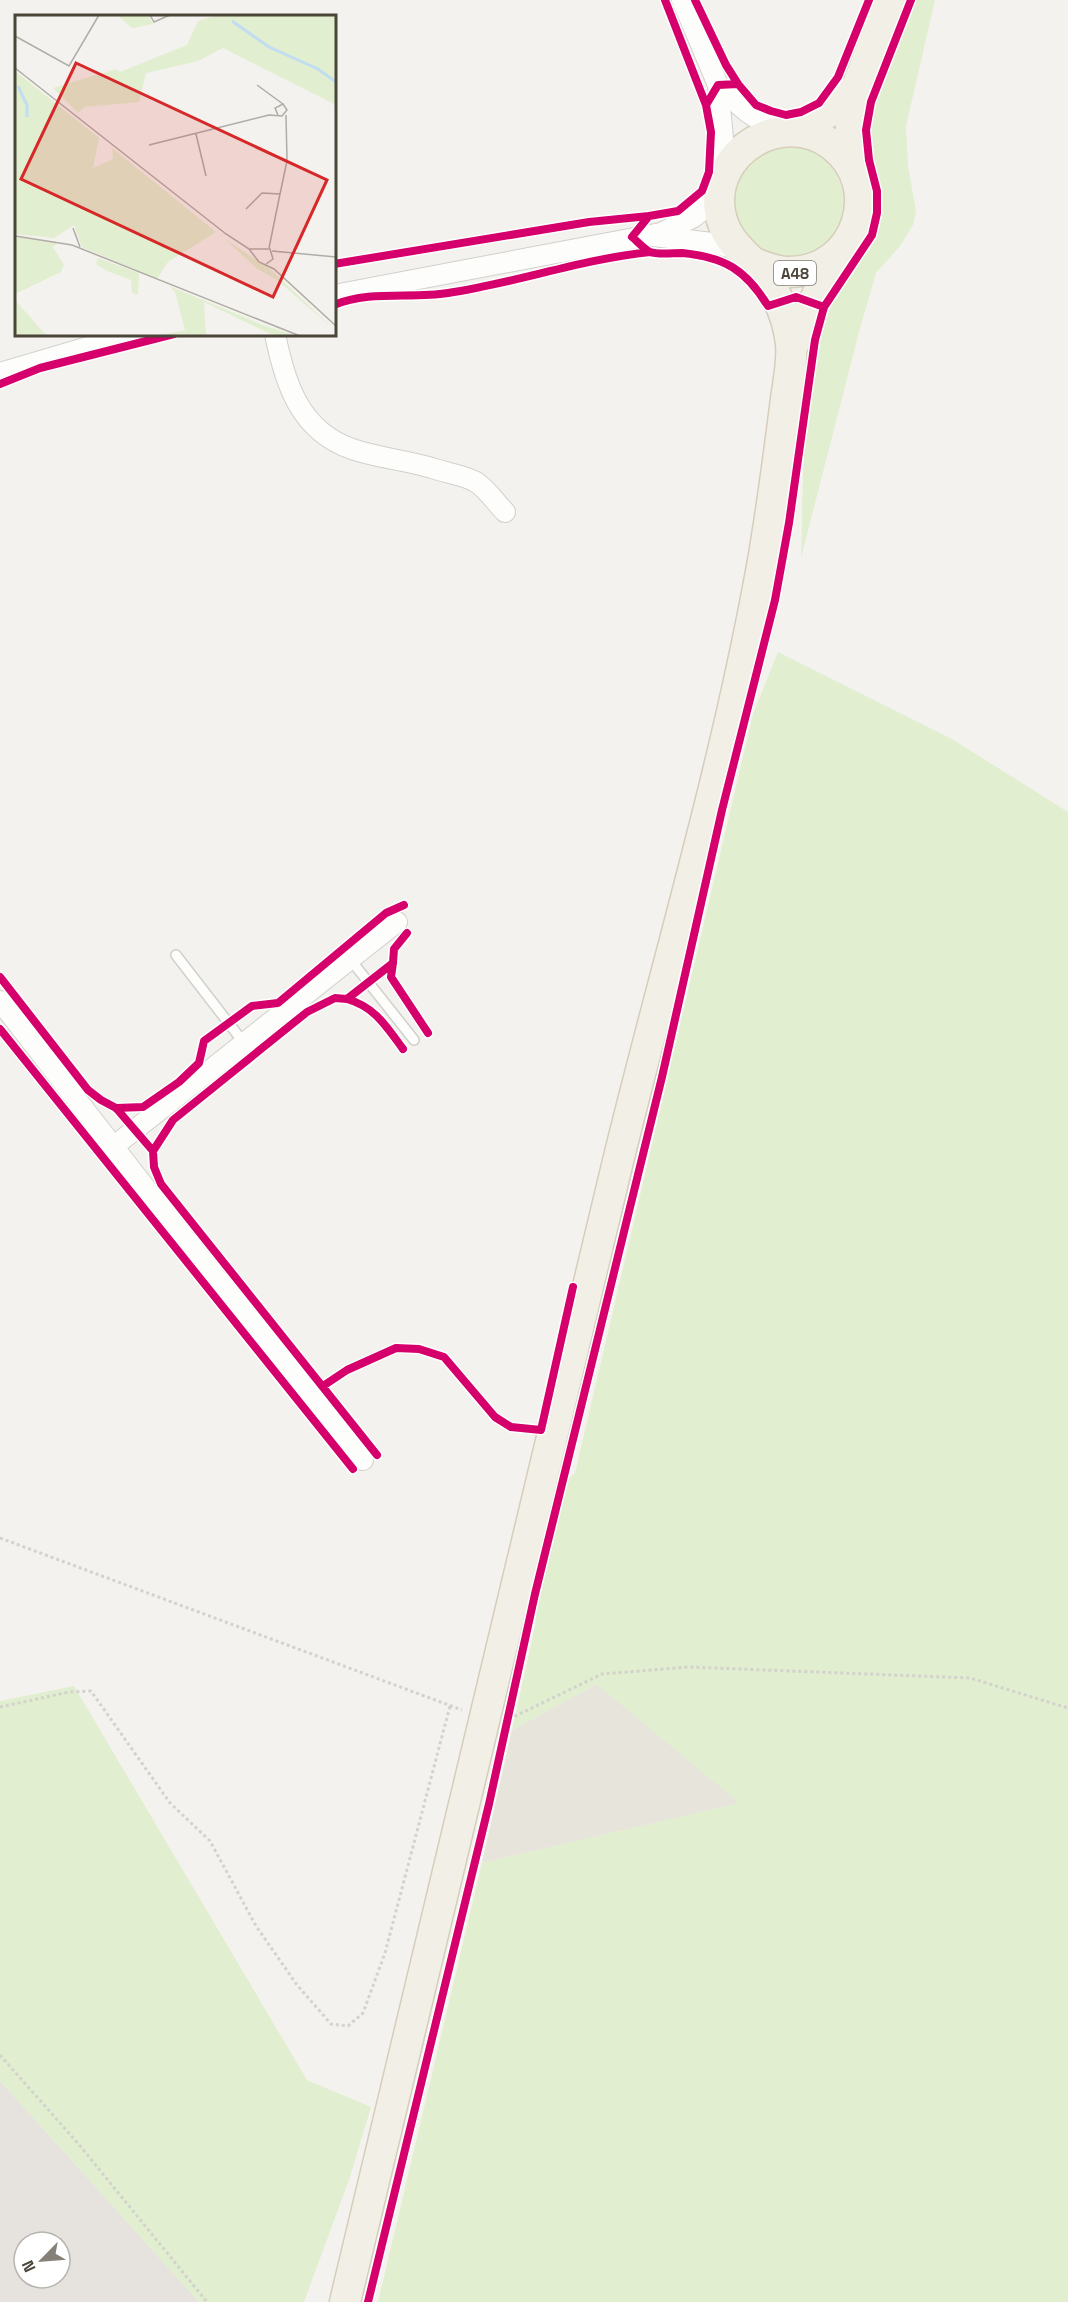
<svg xmlns="http://www.w3.org/2000/svg" width="1068" height="2302" font-family="'Space Grotesk',sans-serif">
<style>
.residential{fill:#e7e4dc}
.industrial{fill:#e6e2de;fill-rule:evenodd}
.green{fill:#e1eecf}
.lines{fill:none;stroke-linecap:round;stroke-linejoin:round}
.service-casing{stroke:#d2d0cb;stroke-width:12}
.minor-casing{stroke:#d2d0cb;stroke-width:22}
.primary-casing{stroke:#d6cebb;stroke-width:33}
.path{stroke:#d3d2cc;stroke-width:3;stroke-dasharray:3 3;stroke-linecap:butt}
.service{stroke:#fdfdfc;stroke-width:9}
.minor{stroke:#fdfdfc;stroke-width:20}
.primary{stroke:#f2efe6;stroke-width:30}
.cycleway-casing{stroke:#fff;stroke-width:11}
.cycleway{stroke:#d6006c;stroke-width:8}
.labels{text-anchor:middle;dominant-baseline:central;stroke-width:6;stroke-linejoin:round;paint-order:stroke}
.shield{fill:#fff;stroke:#817c74;stroke-width:1.5}
.shield-label{font-size:15px;font-weight:bold;fill:#4b4439}
.inset-river{fill:none;stroke:#c0ddf1;stroke-width:3}
.inset-road{fill:none;stroke:#b0aca6;stroke-width:1.5}
.view{fill:#d62828;fill-opacity:0.15;stroke:#d62828;stroke-width:3}
.inset-edge{fill:none;stroke:#4b4439;stroke-width:3}
</style>
<rect width="100%" height="100%" fill="#f4f2ee"/>
<path class="residential" d="M597 1684 740 1803 482 1863 512 1730Z"/>
<path class="industrial" d="M0 2081 101 2193 199 2302H0ZM24 2242H60V2278H24Z"/>
<path class="green" d="M913 0H935L906 126 908 166 916 211 913 225 900 246 876 273 859 332 801 558C804 478 800 390 828 314 839 283 873 253 880 224L877 223 880 197 878 179 870 150 869 132 872 113Z
M730 203a57 57 0 1 1 114 0a57 57 0 1 1-114 0Z
M778 652 952 739 1068 812V2302H378L482 1863 739 1803 597 1684 512 1730 535 1627 537 1608 567 1480 575 1473 753 714Z
M74 1686 307 2080 371 2107 349 2180 304 2302H199L0 2081V1701Z"/>
<g class="lines">
<defs>
<path id="service" d="M176 955 244 1043
M350 959 414 1040"/>
<path id="minor" d="M682 0 718 85 726 171
M718 85C741 108 753 120 783 131
M653 236 712 243 737 249
M334 295 661 233 694 217 719 197
M275 334C285 384 300 431 352 449 378 458 406 460 432 468 446 473 464 475 476 482 487 489 496 503 505 512
M0 373 132 334
M0 1001 196 1253 363 1460
M113 1147 397 922"/>
<path id="primary" d="M795 131 829 112 857 87
M850 164 851 126 857 87 890 0
M792 347 836 256
M345 2302C437 1920 526 1538 619 1157 667 962 725 769 761 572 771 517 778 462 785 407 787 387 793 364 791 344 788 315 774 285 754 264 738 248 724 236 720 212 710 151 783 108 832 145 886 186 857 273 788 272 775 272 764 267 752 262"/>
</defs>
<use href="#service" class="service-casing"/>
<use href="#minor" class="minor-casing"/>
<use href="#primary" class="primary-casing"/>
<path class="path" d="M0 1538 462 1710
M0 1707 69 1692 91 1691 170 1803 210 1841 256 1926 297 1985 331 2024 348 2026 363 2013 385 1953 450 1706
M509 1719 602 1674 688 1667 970 1678 1068 1708
M0 2055 81 2147 207 2302"/>
<use href="#service" class="service"/>
<use href="#minor" class="minor"/>
<use href="#primary" class="primary"/>
<defs>
<path id="cycleway" d="M665 0 706 105
M695 0 726 65 738 84
M334 264 589 222 649 216
M334 305C370 290 411 299 448 293 516 283 582 259 650 252
M824 307 796 297 768 306C746 270 725 257 682 253 673 253 658 255 650 252 644 249 637 241 632 237L649 216 678 211 702 191 709 172 711 132 706 105 718 85 738 84 756 105 771 111 786 115 801 112 819 103 838 77 869 0
M0 384 40 368 174 334
M393 963 391 977 428 1033
M0 977 88 1090 101 1100 116 1108 153 1151 154 1167 161 1184 377 1455
M347 999C375 1007 386 1026 403 1049
M0 1029 353 1469
M116 1108 143 1107 179 1082 199 1063 204 1041 252 1006 278 1003 386 913 404 905
M153 1151 173 1120 307 1012 335 998 347 999 393 963 394 949 407 933
M323 1386 347 1370 396 1348 419 1349 444 1357 495 1417 511 1427 541 1430 573 1287
M368 2302 489 1804 535 1594 662 1077 722 810 775 600 789 523 815 340 824 307 872 235 877 213V191L869 160 866 130 871 102 911 0"/>
</defs>
<use href="#cycleway" class="cycleway-casing"/>
<use href="#cycleway" class="cycleway"/>
</g>
<g class="labels">
<rect class="shield" x="774" y="261" width="42" height="24" rx="4.5"/>
<g class="shield-label">
<text x="795" y="273">A48</text>
</g>
</g>
<g transform="translate(15 15)">
<rect width="321" height="321" fill="#f4f2ee"/>
<path d="M102 0H133L138 9 117 13ZM203 0H321V90L208 33 183 46 131 58 124 87 69 92 63 98 38 73 101 54 105 57 172 30 183 6ZM0 56 84 123 78 153 98 144 97 133 201 217 153 247 142 264 67 232 59 210 39 223 0 219ZM0 222 43 227 38 232 49 250 46 257 0 279ZM210 224 255 254 321 316 262 265 241 253ZM83 243 124 258 123 280 117 278 116 265 90 255 81 249ZM154 271 229 302 245 309 281 321H260L189 287 191 321H142L170 315 160 277ZM0 285 31 320 0 321Z" fill="#e1eecf"/>
<path class="inset-river" d="M217 6 254 32 303 54 321 67M3 71 12 90V102"/>
<path class="inset-road" d="M135 0 139 7 155 0M0 21 54 51 84 0M0 53 211 219 234 234H255L258 244 251 249M242 70 268 89M181 119 191 161M134 130 254 100 267 101 272 95 268 89 260 93 263 100M265 179 272 146 271 100M231 194 247 178 265 179 254 233M58 213 65 232M0 221 57 230 285 321M234 234 244 247 259 254 321 311M257 236 321 242"/>
<path class="view" d="M61 48 312 165 258 282 6 164Z"/>
<rect width="321" height="321" class="inset-edge"/>
</g>
<g transform="translate(42 2260) rotate(245)"><circle r="28" fill="#ffffff" stroke="#b7b4b0" stroke-width="1.5"/>
<path d="M0-4.5L10 22L0 15L-10 22Z" fill="#868178"/>
<text y="-9" font-size="16" font-weight="bold" text-anchor="middle" fill="#4b4439">N</text>
</g>
</svg>
